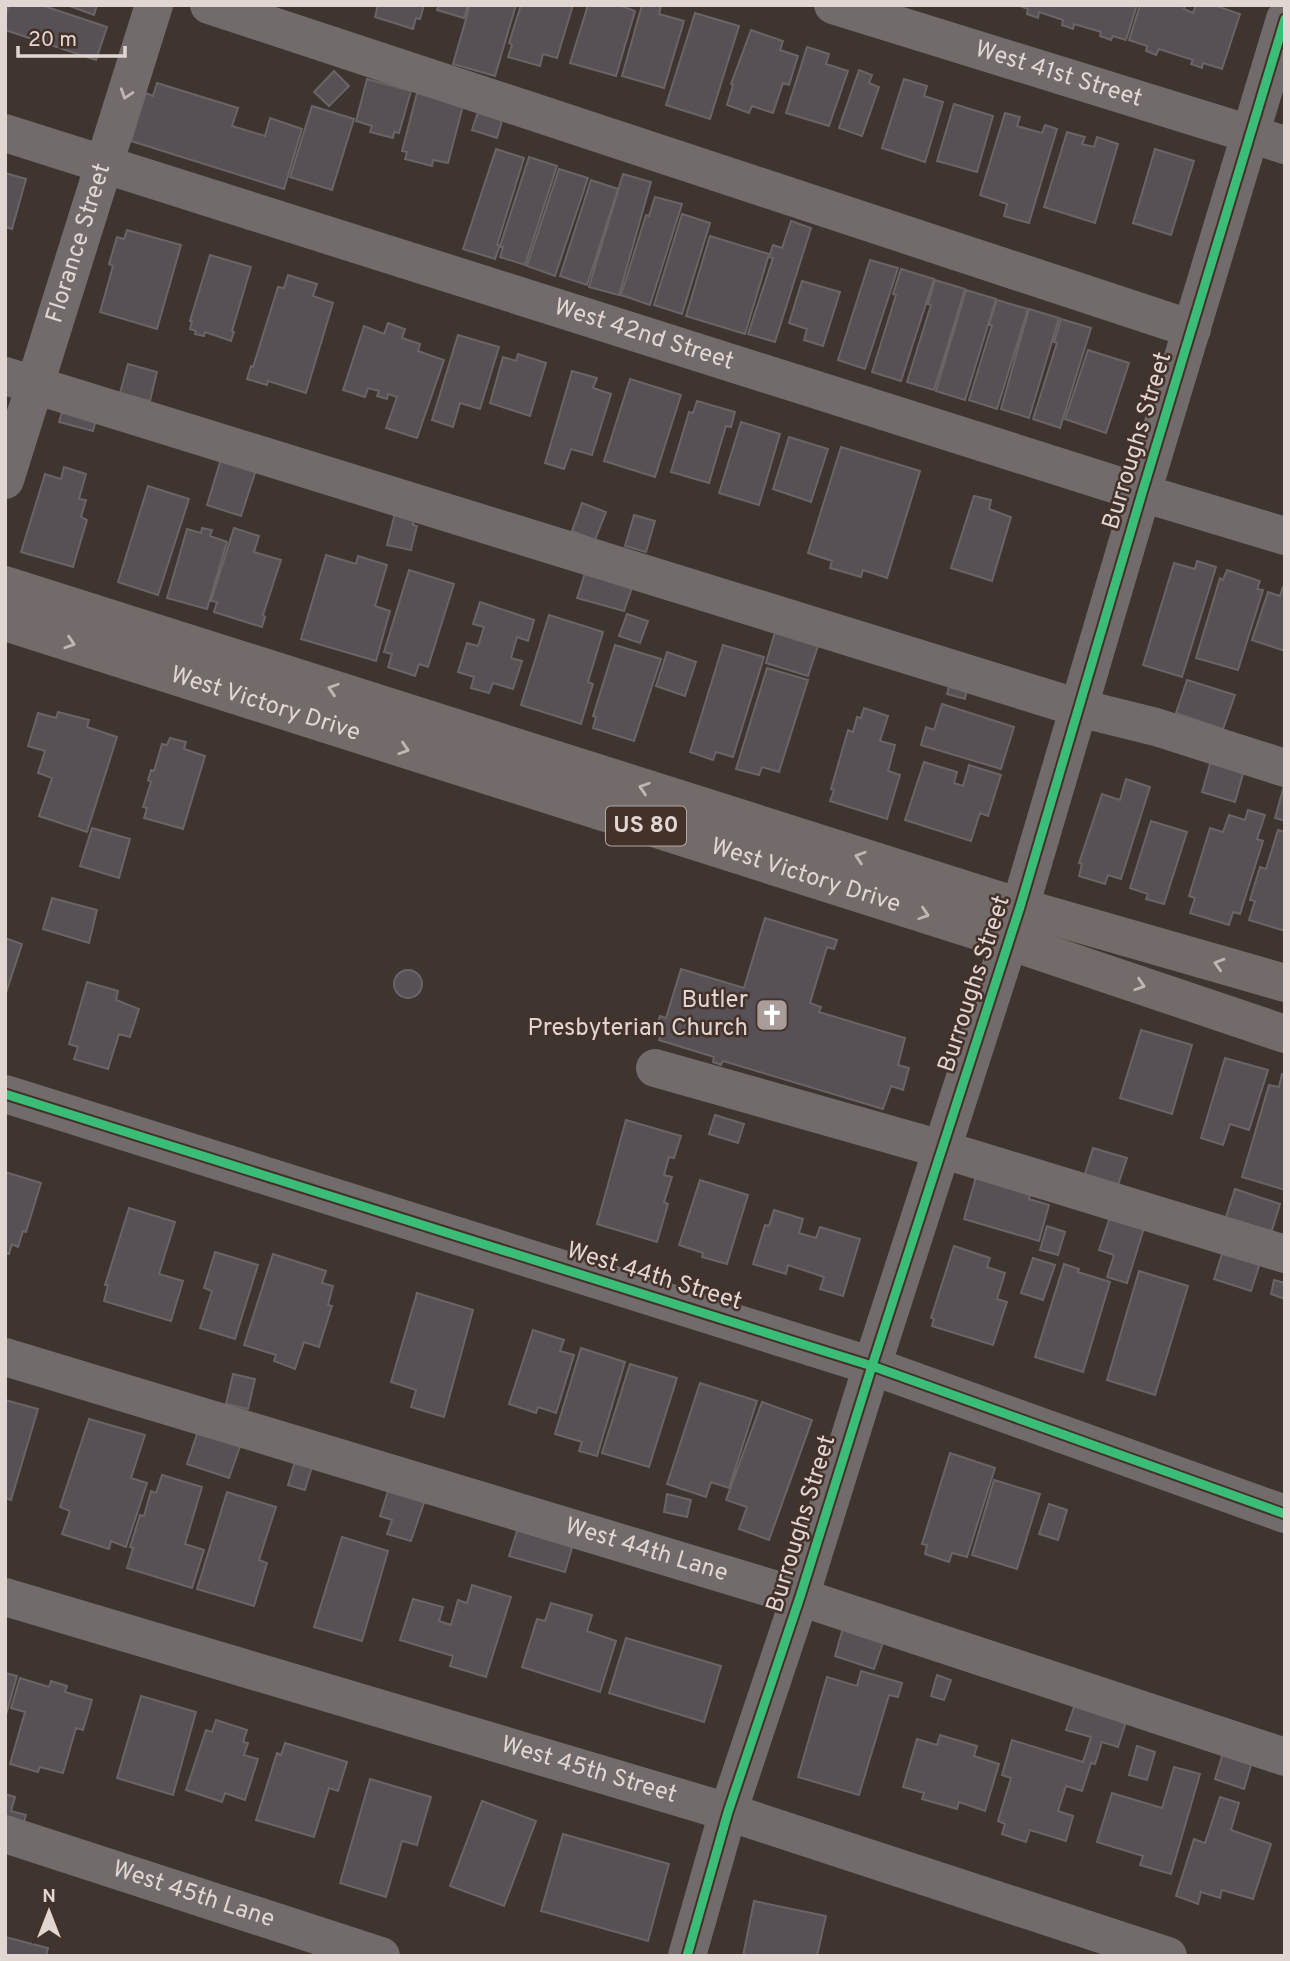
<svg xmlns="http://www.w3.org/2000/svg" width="1290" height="1961" font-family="Overpass,sans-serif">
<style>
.building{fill:#575155;stroke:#696466;stroke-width:2}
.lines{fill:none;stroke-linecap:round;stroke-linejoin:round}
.minor{stroke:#716b6b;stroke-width:38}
.major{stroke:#726b6a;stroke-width:38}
.cycleway-casing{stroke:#44322a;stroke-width:13}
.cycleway{stroke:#3abd76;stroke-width:9}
.oneway{stroke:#c0b6b3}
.labels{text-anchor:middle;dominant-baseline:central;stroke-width:5;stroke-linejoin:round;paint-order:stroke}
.shield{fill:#44322a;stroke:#b3a5a0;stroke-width:2}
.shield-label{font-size:23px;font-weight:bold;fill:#e2d6d2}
.street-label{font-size:24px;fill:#e2d6d2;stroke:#44322a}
.poi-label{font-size:24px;fill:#e2d6d2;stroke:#44322a;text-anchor:end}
</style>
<rect width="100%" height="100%" fill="#3e3430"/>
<path class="building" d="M9 5H41L107 27 96 60 5 30V18Z
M67 5H97L94 15Z
M378 5H424L420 19 416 18 413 29 375 17Z
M439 5H468L464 18 437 10Z
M470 5H516L495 76 453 64Z
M521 5H573L557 58 543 54 540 66 508 57 512 45 509 43Z
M588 5H619L635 11 616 76 570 63Z
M642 5 661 6 659 14 684 21 664 88 622 76Z
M1017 5H1137L1126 40 1113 36 1111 40 1100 36 1101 32 1074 24 1073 29 1062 25 1063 20 1039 12 1038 18 1027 14 1028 9Z
M1140 5H1185L1184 9 1193 13 1196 5H1214L1240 14 1222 69 1203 63 1202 68 1191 64 1193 60 1159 49 1156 55 1146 51 1147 46 1129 40Z
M695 13 739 26 710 119 666 105Z
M751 30 783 41 780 50 798 56 789 85 783 83 773 113 752 106 749 113 727 105 733 85 731 84Z
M807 47 829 54 826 64 848 71 829 126 786 113Z
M859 70 872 75 869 83 879 87 862 136 839 128Z
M334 71 349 86 329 106 314 92Z
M367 79 411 91 399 133 394 132 393 138 370 132 372 126 356 121Z
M904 79 927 86 924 96 943 102 925 162 882 148Z
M157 83 238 108 232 126 265 136 270 118 302 129 284 189 131 141 146 93 153 96Z
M417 93 463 106 448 163 433 160 432 166 405 159 407 152 402 151Z
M954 104 993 116 977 172 937 161Z
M312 106 354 119 332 190 290 177Z
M480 106 504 114 497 138 472 130Z
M1005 113 1020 117 1017 126 1042 133 1045 125 1057 129 1029 223 1004 216 1007 204 980 195Z
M1067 132 1085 137 1082 144 1094 147 1097 137 1118 144 1095 223 1044 207Z
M496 149 524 158 497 245H500L495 259 463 249Z
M1155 149 1194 161 1171 235 1133 223Z
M529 157 557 166 525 265 500 257 503 247 500 246Z
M559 169 588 178 555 276 527 266Z
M5 173 26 179 12 229 5 227Z
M623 174 651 182 619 295 589 287Z
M591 180 618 189 587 285 560 276Z
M655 197 682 204 650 305 621 295 646 215 649 216Z
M682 214 710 223 682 314 654 305Z
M791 221 811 228 775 342 748 334 773 258 769 257 773 245 782 248Z
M127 230 181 245 157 329 100 312 113 266 109 264 117 237 124 239Z
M710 236 769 254 745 334 686 316Z
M210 255 251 267 232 331 234 332 231 341 205 332 204 336 195 334 196 331 190 329 192 321H190Z
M870 260 898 268 865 369 838 360Z
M901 269 934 279 901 381 872 372 896 295 893 294Z
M288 275 317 284 313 296 333 303 306 393 268 381 267 385 247 379 251 366 253 367 278 287 284 288Z
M935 280 965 289 934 390 907 382 931 305 928 304Z
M802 281 840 292 823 346 804 340 807 329 789 323Z
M966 290 996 299 965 400 936 391Z
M997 300 1028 309 997 409 969 400 992 325 989 324Z
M1029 309 1059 318 1029 418 1001 409Z
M1061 319 1091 328 1060 428 1033 419 1057 343 1054 342Z
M388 323 405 329 402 338 420 344 418 351 444 360 417 438 386 428 397 397 388 394 387 399 377 396 379 391 368 388 365 397 343 390 364 326 384 334Z
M458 335 499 347 480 409 460 403 453 427 432 420Z
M1088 350 1129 363 1106 433 1065 419Z
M518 354 546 363 530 416 490 403 503 357 516 361Z
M128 364 157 372 150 401 120 393Z
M572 371 597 378 593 388 611 394 592 455 571 449 564 469 545 463Z
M630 379 681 395 655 477 604 461Z
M697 401 735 412 731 427 726 426 709 483 671 472 689 412 693 413Z
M65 403 98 412 93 431 59 422Z
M741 422 780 434 759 505 719 493Z
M789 437 828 449 811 502 773 489Z
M841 447 920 471 887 578 863 570 861 577 830 568 832 561 808 553Z
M221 459 256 470 241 516 207 505Z
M64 467 86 474 79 499 86 500 81 517 87 520 73 567 21 552 45 474 61 479Z
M148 486 189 499 158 595 118 582Z
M974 496 991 500 989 509 1011 517 992 581 951 568Z
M582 503 606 512 595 540 572 531Z
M397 505 416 509 413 525 417 526 411 550 387 545Z
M634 515 655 521 646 552 625 546Z
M202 528 212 530 210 536 227 542 207 609 167 598 187 529 201 533Z
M234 528 259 536 254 552 281 560 263 615 265 617 262 627 214 612 217 602 211 601Z
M326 555 356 564 358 556 387 565 375 606 390 611 376 661 301 639Z
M1197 561 1216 567 1182 677 1143 665 1174 563 1195 569Z
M588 564 635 579 624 611 577 598Z
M409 570 454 584 428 667 419 664 415 676 388 667 392 654 384 652Z
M1227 570 1260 581 1257 589 1263 590 1238 670 1196 658 1220 578 1223 580Z
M1283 587 1285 588V651L1252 640 1268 592 1280 596Z
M480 602 534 620 528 641 517 637 511 658 522 661 513 689 493 683 489 693 471 688 474 677 458 672 467 643 478 646 484 627 473 624Z
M627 614 648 621 640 643 619 636Z
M549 615 603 632 588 682 593 684 581 724 521 705Z
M775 632 818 646 808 676 766 663Z
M615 645 661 659 634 741 593 728 596 717 593 716Z
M723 645 764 657 733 757 716 752 713 760 690 752Z
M667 652 696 662 685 696 656 686Z
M767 668 808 680 779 772 762 767 759 775 736 769Z
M951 680 968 685 965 699 947 694Z
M1187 680 1235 695 1223 729 1176 713Z
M942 704 1014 727 1001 769 921 745 926 727 934 730Z
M864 708 888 716 880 741 895 745 888 771 900 775 887 819 830 801 834 790 831 789 848 730 853 732 857 717 861 718Z
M58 712 89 720 87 727 117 737 87 832 39 816 52 778 38 773 45 751 28 746 38 713 56 718Z
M170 738 186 742 184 749 205 756 183 829 144 818 147 808 143 807 151 782 148 780 151 770 154 771 162 744 167 745Z
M1212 757 1245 767 1235 802 1202 792Z
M924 762 957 772 954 783 963 786 969 765 1001 775 988 816 980 813 971 841 905 820Z
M1126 779 1150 787 1121 879 1108 875 1105 884 1079 876 1082 864 1079 863 1102 794 1120 800Z
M1285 782V821L1275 818Z
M1248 810 1265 815 1257 839 1263 841 1240 914 1233 912 1229 925 1190 913 1195 898 1189 896 1210 828 1223 832 1229 815 1245 820Z
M1151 821 1187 832 1164 904 1146 899 1148 894 1130 888Z
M92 828 130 839 119 878 80 866Z
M1278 830 1285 832V931L1249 920 1255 901 1250 900 1260 867 1266 869Z
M52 898 97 910 89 943 43 929Z
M765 918 837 940 834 949 827 947 810 1003 821 1007 819 1012 905 1038 898 1065 909 1068 903 1090 891 1086 883 1109 723 1061 721 1065 713 1062 714 1057 659 1040 664 1025 657 1024 660 1016 666 1018 681 969 744 988Z
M5 938 22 944 5 996Z
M394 984a14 14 0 1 1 28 0a14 14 0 1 1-28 0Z
M87 982 118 991 116 1000 139 1009 130 1037 119 1034 108 1069 74 1059 78 1047 69 1044Z
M1141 1030 1192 1045 1172 1114 1120 1098Z
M1225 1058 1268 1070 1249 1130 1230 1124 1223 1145 1201 1138Z
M1282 1074 1285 1075V1190L1242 1177 1269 1085 1279 1087Z
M715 1115 744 1124 738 1143 709 1134Z
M626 1120 681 1136 674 1158 669 1157 664 1175 672 1177 664 1202 668 1204 657 1242 597 1224Z
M1093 1148 1127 1158 1116 1191 1083 1180Z
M978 1170 1033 1186 1029 1199 1049 1205 1039 1241 964 1219Z
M5 1172 41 1183 26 1232 23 1231 18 1247 12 1244 9 1254 5 1253Z
M700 1180 748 1195 727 1264 702 1257 703 1253 679 1245Z
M1235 1189 1280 1204 1270 1237 1224 1223Z
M129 1208 175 1222 159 1274 183 1281 171 1321 104 1301 108 1285H105Z
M774 1210 803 1219 799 1233 816 1238 820 1227 860 1239 843 1296 820 1289 824 1277 788 1265 786 1274 753 1264 765 1225 769 1226Z
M1110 1217 1144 1228 1127 1283 1107 1277 1114 1255 1099 1250Z
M1047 1226 1065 1232 1058 1255 1040 1250Z
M954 1246 990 1258 987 1267 1005 1273 997 1299 1007 1302 993 1345 932 1326 934 1319 931 1318Z
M1223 1251 1260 1263 1251 1291 1214 1279Z
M215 1252 258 1265 235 1339 200 1328 212 1291 204 1288Z
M273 1254 326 1271 322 1283 333 1286 328 1305 332 1306 319 1347 304 1342 295 1369 274 1361 276 1355 244 1345Z
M1033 1258 1055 1265 1043 1300 1021 1293Z
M1064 1264 1079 1269 1078 1272 1110 1282 1083 1372 1035 1357Z
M1139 1271 1188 1286 1155 1395 1107 1380Z
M1274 1280 1285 1283V1299L1271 1294Z
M417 1293 473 1310 444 1417 411 1407 416 1390 391 1382Z
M533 1330 564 1340 560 1351 574 1355 556 1413 538 1407 536 1413 509 1404Z
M581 1348 625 1362 597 1456 579 1451 582 1442 555 1434Z
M630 1364 677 1378 649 1467 602 1453Z
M233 1374 255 1379 248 1409 226 1404Z
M700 1383 757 1401 729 1488 711 1482 706 1497 667 1484Z
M5 1400 38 1409 11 1500 5 1498Z
M762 1402 812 1420 769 1540 739 1529 747 1507 726 1500Z
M89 1419 145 1435 131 1478 147 1483 126 1547 111 1541 109 1549 62 1534 70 1511 60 1507Z
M200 1425 243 1438 229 1478 187 1464Z
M950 1453 995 1468 967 1557 952 1553 949 1562 925 1554 927 1545 922 1544Z
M296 1458 313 1463 305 1490 288 1485Z
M162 1475 202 1487 185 1544 204 1550 192 1588 127 1568 133 1548 130 1547 140 1515 144 1516 151 1491 156 1493Z
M994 1480 1040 1494 1017 1569 972 1555Z
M390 1485 426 1497 411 1541 387 1534 392 1520 380 1516Z
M227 1492 276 1507 259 1560 267 1563 254 1606 197 1589Z
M667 1494 691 1500 687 1517 664 1512Z
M1049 1504 1067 1510 1058 1540 1039 1534Z
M519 1525 574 1541 565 1572 509 1556Z
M342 1537 388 1551 362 1641 314 1627Z
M472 1585 511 1597 486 1677 450 1666 453 1656 400 1640 413 1599 443 1607 439 1621 451 1625 458 1600 467 1603Z
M551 1603 592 1615 587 1631 616 1641 600 1692 522 1667 537 1619 545 1621Z
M845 1621 886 1634 874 1669 835 1656Z
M626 1638 721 1666 704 1722 609 1693Z
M861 1671 902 1683 898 1697 889 1695 859 1795 798 1777 827 1677 857 1686Z
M5 1673 17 1676 5 1718Z
M937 1675 951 1680 944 1700 931 1696Z
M20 1678 49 1687 51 1681 67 1686 65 1692 92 1700 83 1730 76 1728 63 1773 40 1767 38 1772 10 1764 25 1712 11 1708Z
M141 1696 196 1712 173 1795 117 1778Z
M1074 1707 1130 1709 1118 1747 1102 1742 1095 1764 1091 1763 1082 1791 1066 1786 1058 1811 1073 1816 1066 1841 1030 1830 1026 1842 1002 1834 1005 1824 998 1821 1011 1778 1002 1775 1012 1740 1083 1762 1091 1737 1066 1730Z
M216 1720 247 1730 243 1742 248 1743 244 1755 258 1759 245 1800 225 1793 222 1802 186 1790 206 1730 212 1732Z
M940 1735 977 1746 974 1756 999 1764 985 1811 959 1802 957 1809 922 1799 924 1793 903 1787 917 1739 937 1745Z
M285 1743 347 1762 338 1791 329 1788 314 1837 256 1820 277 1753 281 1755Z
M1226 1743 1255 1752 1244 1789 1215 1779Z
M1137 1746 1155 1752 1147 1780 1129 1775Z
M1174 1767 1200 1774 1171 1874 1140 1865 1143 1856 1097 1842 1112 1793 1162 1808Z
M370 1779 431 1797 417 1845 402 1841 386 1897 340 1883Z
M5 1794 15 1797 11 1811 26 1815 20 1834 5 1830Z
M1220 1797 1239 1803 1231 1830 1271 1844 1253 1899 1222 1890 1220 1898 1201 1892 1198 1904 1176 1896 1194 1839 1205 1843Z
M482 1801 536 1821 504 1906 450 1886Z
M563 1834 669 1864 648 1941 541 1911Z
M754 1901 826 1916 817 1956H743Z
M5 1937 48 1948 46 1956H5Z"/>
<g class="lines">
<g class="minor">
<path d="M209 5 1192 329"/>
<path id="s1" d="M833 5 1285 145"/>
<path id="s2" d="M5 133 1142 493 1285 536"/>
<path d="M5 376 1079 708 1156 727 1285 768"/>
<path id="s3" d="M5 480 154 5"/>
<path d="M655 1068 941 1149 1285 1254"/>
<path d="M5 1094 872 1366 1285 1514"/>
<path id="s4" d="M5 1357 800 1597 1285 1757"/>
<path id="s5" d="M5 1597 728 1812 1168 1956"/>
<path id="s6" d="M5 1834 381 1956"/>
<path d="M687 1956 728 1812 800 1597 872 1366 1020 907 1142 493 1285 19"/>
</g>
<g class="major">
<path d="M5 585 1020 907 1285 983"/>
<path id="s7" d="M5 622 1009 941 1285 1034"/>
</g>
<defs>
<path id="cycleway" d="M5 1094 872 1366 1285 1514
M687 1956 728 1812 800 1597 872 1366 1020 907 1142 493 1285 19"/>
</defs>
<use href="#cycleway" class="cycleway-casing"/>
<use href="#cycleway" class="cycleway"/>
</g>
<defs><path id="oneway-chevron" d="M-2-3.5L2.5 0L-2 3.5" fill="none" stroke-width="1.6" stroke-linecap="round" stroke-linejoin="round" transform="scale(1.75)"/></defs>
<g class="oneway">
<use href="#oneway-chevron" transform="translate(126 94) rotate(108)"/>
<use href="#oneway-chevron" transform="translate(70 643) rotate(18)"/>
<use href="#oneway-chevron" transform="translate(333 689) rotate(-162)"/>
<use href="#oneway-chevron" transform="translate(404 749) rotate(18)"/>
<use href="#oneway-chevron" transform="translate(644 788) rotate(-162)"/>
<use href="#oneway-chevron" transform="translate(860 857) rotate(-162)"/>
<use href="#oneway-chevron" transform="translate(924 914) rotate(18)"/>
<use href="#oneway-chevron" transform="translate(1219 964) rotate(-164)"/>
<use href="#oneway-chevron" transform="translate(1140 985) rotate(18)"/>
</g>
<defs>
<symbol id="church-square" viewBox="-11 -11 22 22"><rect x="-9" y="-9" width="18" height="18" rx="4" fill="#a99d99" stroke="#44322a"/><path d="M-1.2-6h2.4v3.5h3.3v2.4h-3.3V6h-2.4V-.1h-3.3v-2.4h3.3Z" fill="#fff"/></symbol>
</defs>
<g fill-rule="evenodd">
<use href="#church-square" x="753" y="996" width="38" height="38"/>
</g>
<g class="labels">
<rect class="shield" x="606" y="806.5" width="80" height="39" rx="5"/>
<g class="shield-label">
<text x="646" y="826">US 80</text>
</g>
<g class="street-label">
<text stroke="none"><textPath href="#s1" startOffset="236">West 41st Street</textPath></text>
<text stroke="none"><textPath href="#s3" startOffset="248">Florance Street</textPath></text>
<text stroke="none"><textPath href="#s2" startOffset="670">West 42nd Street</textPath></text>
<text transform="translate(1138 441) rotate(-73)">Burroughs Street</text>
<text stroke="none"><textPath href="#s7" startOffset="273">West Victory Drive</textPath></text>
<text stroke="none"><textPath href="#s7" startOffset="840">West Victory Drive</textPath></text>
<text transform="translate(975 984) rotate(-72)">Burroughs Street</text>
<text transform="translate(654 1277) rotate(17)">West 44th Street</text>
<text transform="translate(802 1524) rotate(-73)">Burroughs Street</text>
<text stroke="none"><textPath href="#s4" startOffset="670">West 44th Lane</textPath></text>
<text stroke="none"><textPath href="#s5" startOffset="609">West 45th Street</textPath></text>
<text stroke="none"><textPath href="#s6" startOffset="198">West 45th Lane</textPath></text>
</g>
<g class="poi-label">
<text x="748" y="1001">Butler<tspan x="748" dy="28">Presbyterian Church</tspan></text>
</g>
</g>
<rect width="1290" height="1961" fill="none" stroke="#e2d6d2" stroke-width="14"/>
<g transform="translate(49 1912)" stroke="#44322a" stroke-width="5" paint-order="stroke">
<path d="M0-5L12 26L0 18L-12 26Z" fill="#e2d6d2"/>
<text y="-10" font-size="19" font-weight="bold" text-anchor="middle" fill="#e2d6d2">N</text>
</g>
<path d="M18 46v10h107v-10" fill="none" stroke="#e2d6d2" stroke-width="3.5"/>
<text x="28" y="46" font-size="21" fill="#e2d6d2" stroke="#44322a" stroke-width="5" paint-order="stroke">20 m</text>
</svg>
